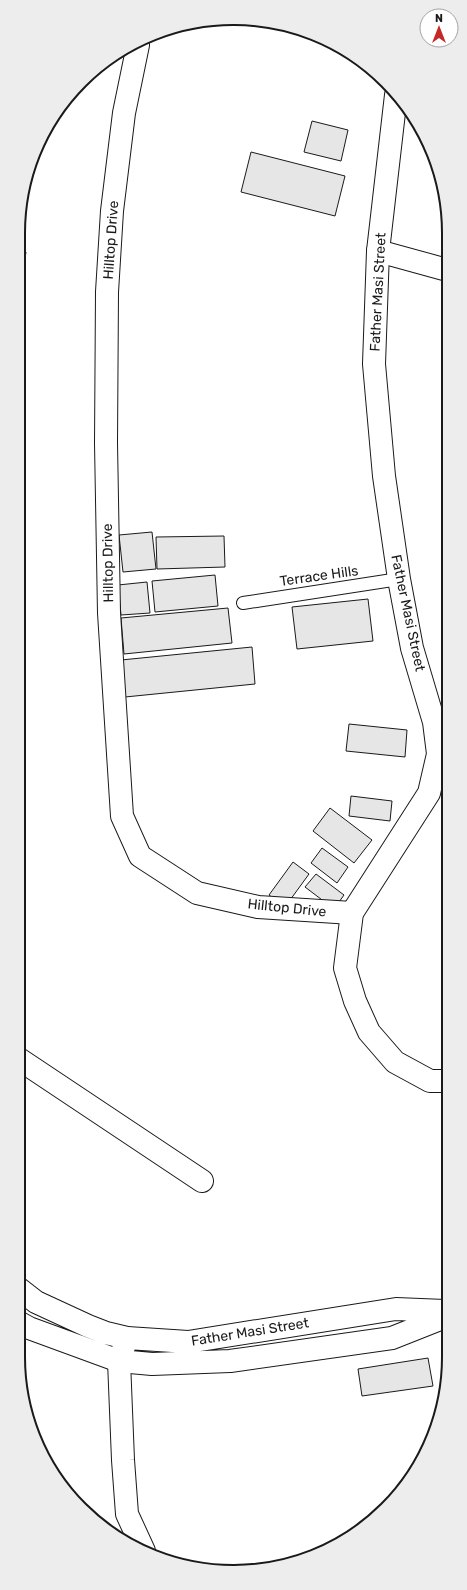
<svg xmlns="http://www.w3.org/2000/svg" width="467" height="1590" font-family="Rubik,sans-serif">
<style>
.building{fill:#e6e6e6;stroke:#1a1a1a}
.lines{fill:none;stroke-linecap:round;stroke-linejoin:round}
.lane-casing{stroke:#1a1a1a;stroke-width:14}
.street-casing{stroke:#1a1a1a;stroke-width:24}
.secondary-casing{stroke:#1a1a1a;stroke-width:24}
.lane{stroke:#fff;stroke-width:12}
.street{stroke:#fff;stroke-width:22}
.secondary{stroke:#fff;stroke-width:22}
.labels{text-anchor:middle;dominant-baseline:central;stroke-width:3;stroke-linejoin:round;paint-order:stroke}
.street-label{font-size:14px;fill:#1a1a1a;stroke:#fff}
.rim{fill:none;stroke:#1a1a1a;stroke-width:2}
</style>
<rect width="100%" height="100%" fill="#fff"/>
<path class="building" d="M312 121 348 130 341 161 304 152Z
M251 152 345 176 335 216 241 192Z
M22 251 26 252 22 277Z
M152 532 156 569 123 572 119 535Z
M224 536 225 567 157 569 156 537Z
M215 575 218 606 155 612 152 581Z
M147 582 150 613 121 615 118 585Z
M368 599 373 641 297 649 292 607Z
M228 608 232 643 124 654 121 618Z
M252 647 255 684 125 697 121 660Z
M349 724 407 730 405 757 346 751Z
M351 796 392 801 390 821 349 816Z
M330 808 372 840 354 863 313 831Z
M322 848 348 867 337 883 311 863Z
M293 862 309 874 285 907 269 895Z
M316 874 344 895 334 909 305 887Z
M428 1358 433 1386 362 1396 358 1369Z"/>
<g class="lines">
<defs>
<path id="lane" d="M243 603 399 579"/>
<path id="street" d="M138 45 124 113 112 211 107 292 106 443 109 613 122 816 140 856 197 893 258 907 352 913
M378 251 447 270
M19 1059 202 1181
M127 1338 119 1361 123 1460 127 1514 144 1551"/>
<path id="secondary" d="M396 95 378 251 374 364 384 476 399 579 412 648 434 722 438 754 429 793 352 913 345 968 355 1001 369 1032 395 1062 430 1081H446
M18 1288 36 1302 88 1326 106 1333 127 1338 188 1342 396 1309 445 1311
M18 1322 29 1328 119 1361 152 1364 230 1361 392 1338 445 1317"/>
</defs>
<use href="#lane" class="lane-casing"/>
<use href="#street" class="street-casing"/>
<use href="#secondary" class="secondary-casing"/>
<use href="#lane" class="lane"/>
<use href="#street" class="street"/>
<use href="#secondary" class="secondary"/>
</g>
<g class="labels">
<g class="street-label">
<text transform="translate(111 240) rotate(-86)">Hilltop Drive</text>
<text transform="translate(378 292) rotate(-87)">Father Masi Street</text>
<text transform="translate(108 563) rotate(-91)">Hilltop Drive</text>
<text transform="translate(319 576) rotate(-8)">Terrace Hills</text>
<text transform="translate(408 613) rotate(78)">Father Masi Street</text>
<text transform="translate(287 908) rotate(6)">Hilltop Drive</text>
<text transform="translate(250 1332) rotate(-9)">Father Masi Street</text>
</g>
</g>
<path d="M0 0H467V1590H0ZM233 25H234A208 208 0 0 1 442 233V1357A208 208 0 0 1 234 1565H233A208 208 0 0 1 25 1357V233A208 208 0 0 1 233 25Z" fill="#ededed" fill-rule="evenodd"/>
<path class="rim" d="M233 25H234A208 208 0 0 1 442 233V1357A208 208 0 0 1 234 1565H233A208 208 0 0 1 25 1357V233A208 208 0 0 1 233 25Z"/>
<g transform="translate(439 28)"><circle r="19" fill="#ffffff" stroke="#a3a3a3"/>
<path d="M0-3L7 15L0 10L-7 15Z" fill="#c62828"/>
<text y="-6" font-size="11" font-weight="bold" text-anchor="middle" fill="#1a1a1a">N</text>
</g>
</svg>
